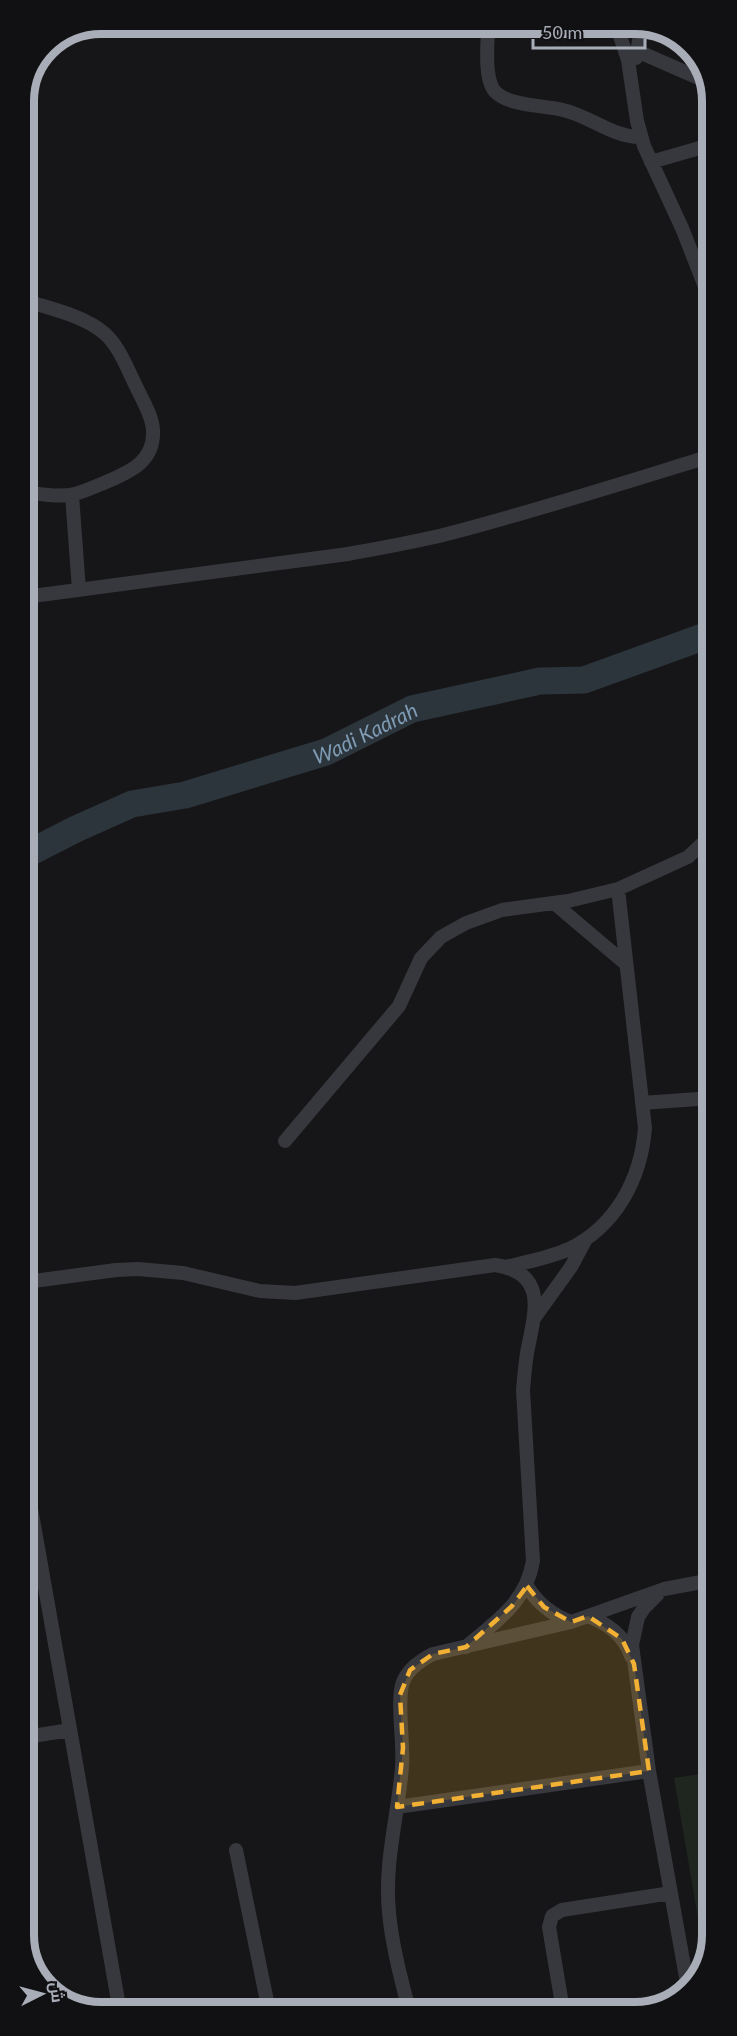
<svg xmlns="http://www.w3.org/2000/svg" width="737" height="2036" font-family="Lato,Cairo,sans-serif">
<style>
.green{fill:#1e261f}
.lines{fill:none;stroke-linecap:round;stroke-linejoin:round}
.river{stroke:#2c353c;stroke-width:27}
.minor{stroke:#37383d;stroke-width:14}
.marked{fill:#f2b134;fill-opacity:0.2;stroke:#f2b134;stroke-width:4.5;stroke-dasharray:12 8;stroke-linejoin:round}
.labels{text-anchor:middle;dominant-baseline:central;stroke-width:5;stroke-linejoin:round;paint-order:stroke}
.water-label{font-size:21px;font-style:italic;fill:#7f9bb3;stroke:#111113}
.rim{fill:none;stroke:#a8adb8;stroke-width:8}
</style>
<rect width="100%" height="100%" fill="#161618"/>
<path class="green" d="M713 1772V1935L705 1959 674 1778Z"/>
<g class="lines">
<path class="river" id="s1" d="M25 855 76 829 132 804 185 795 326 752 412 709 540 681 584 680 711 634"/>
<path class="minor" d="M488 24C488 41 484 74 493 89 504 106 543 105 563 110 590 116 614 138 641 137
M616 24 628 60 637 121 644 146 682 228 711 302
M637 51 710 83
M636 58 642 24
M651 162 710 145
M24 300C50 309 83 315 104 333 119 346 126 366 135 384 141 398 152 414 153 430 155 462 129 472 104 483 93 487 82 493 70 495 55 497 40 494 25 492
M72 495 79 590
M25 597 348 554C381 548 415 542 447 534 536 511 623 483 711 456
M554 903 626 964
M642 1103 712 1098
M285 1141 399 1006 421 958 441 937 466 923 502 910 568 901 618 889 688 857 704 842 711 831
M505 1267C527 1262 549 1258 569 1249 616 1226 641 1179 645 1128L618 889
M26 1282 116 1270 138 1269 183 1273 260 1291 295 1293 495 1265C550 1273 534 1315 527 1353 525 1366 524 1378 523 1390L533 1561C526 1603 496 1621 466 1647
M535 1317 571 1267 586 1239
M26 1480 120 2012
M527 1586C538 1604 552 1615 571 1622
M658 1594 644 1608 638 1617 632 1645 649 1771 688 1988
M588 1616C608 1624 624 1635 631 1656
M26 1737 70 1730
M397 1807 649 1771
M236 1850 269 2011
M409 2010C401 1978 392 1946 389 1912 384 1863 398 1816 402 1767 404 1744 397 1705 402 1685 406 1670 419 1661 433 1654L571 1622 664 1589 712 1580
M563 2010 549 1927 552 1916 562 1910 671 1893"/>
</g>
<path class="marked" d="M527 1586 544 1607 571 1622 588 1616 622 1639 634 1664 649 1771 397 1807 403 1748 400 1695 410 1670 433 1654 466 1647 512 1606Z"/>
<g class="labels">
<g class="water-label">
<text stroke="none"><textPath href="#s1" startOffset="363">Wadi Kadrah</textPath></text>
</g>
</g>
<path d="M0 0H737V2036H0ZM101 34H635A67 67 0 0 1 702 101V1935A67 67 0 0 1 635 2002H101A67 67 0 0 1 34 1935V101A67 67 0 0 1 101 34Z" fill="#111113" fill-rule="evenodd"/>
<path class="rim" d="M101 34H635A67 67 0 0 1 702 101V1935A67 67 0 0 1 635 2002H101A67 67 0 0 1 34 1935V101A67 67 0 0 1 101 34Z"/>
<g transform="translate(42 1994) rotate(84)" stroke="#111113" stroke-width="4.5" paint-order="stroke">
<path d="M0-4.5L10 22L0 15L-10 22Z" fill="#a8adb8"/>
<text y="-9" font-size="16" font-weight="bold" text-anchor="middle" fill="#a8adb8">ش</text>
</g>
<path d="M533 39v9h112v-9" fill="none" stroke="#a8adb8" stroke-width="3"/>
<text x="542" y="39" font-size="18" fill="#a8adb8" stroke="#111113" stroke-width="4.5" paint-order="stroke">50 m</text>
</svg>
